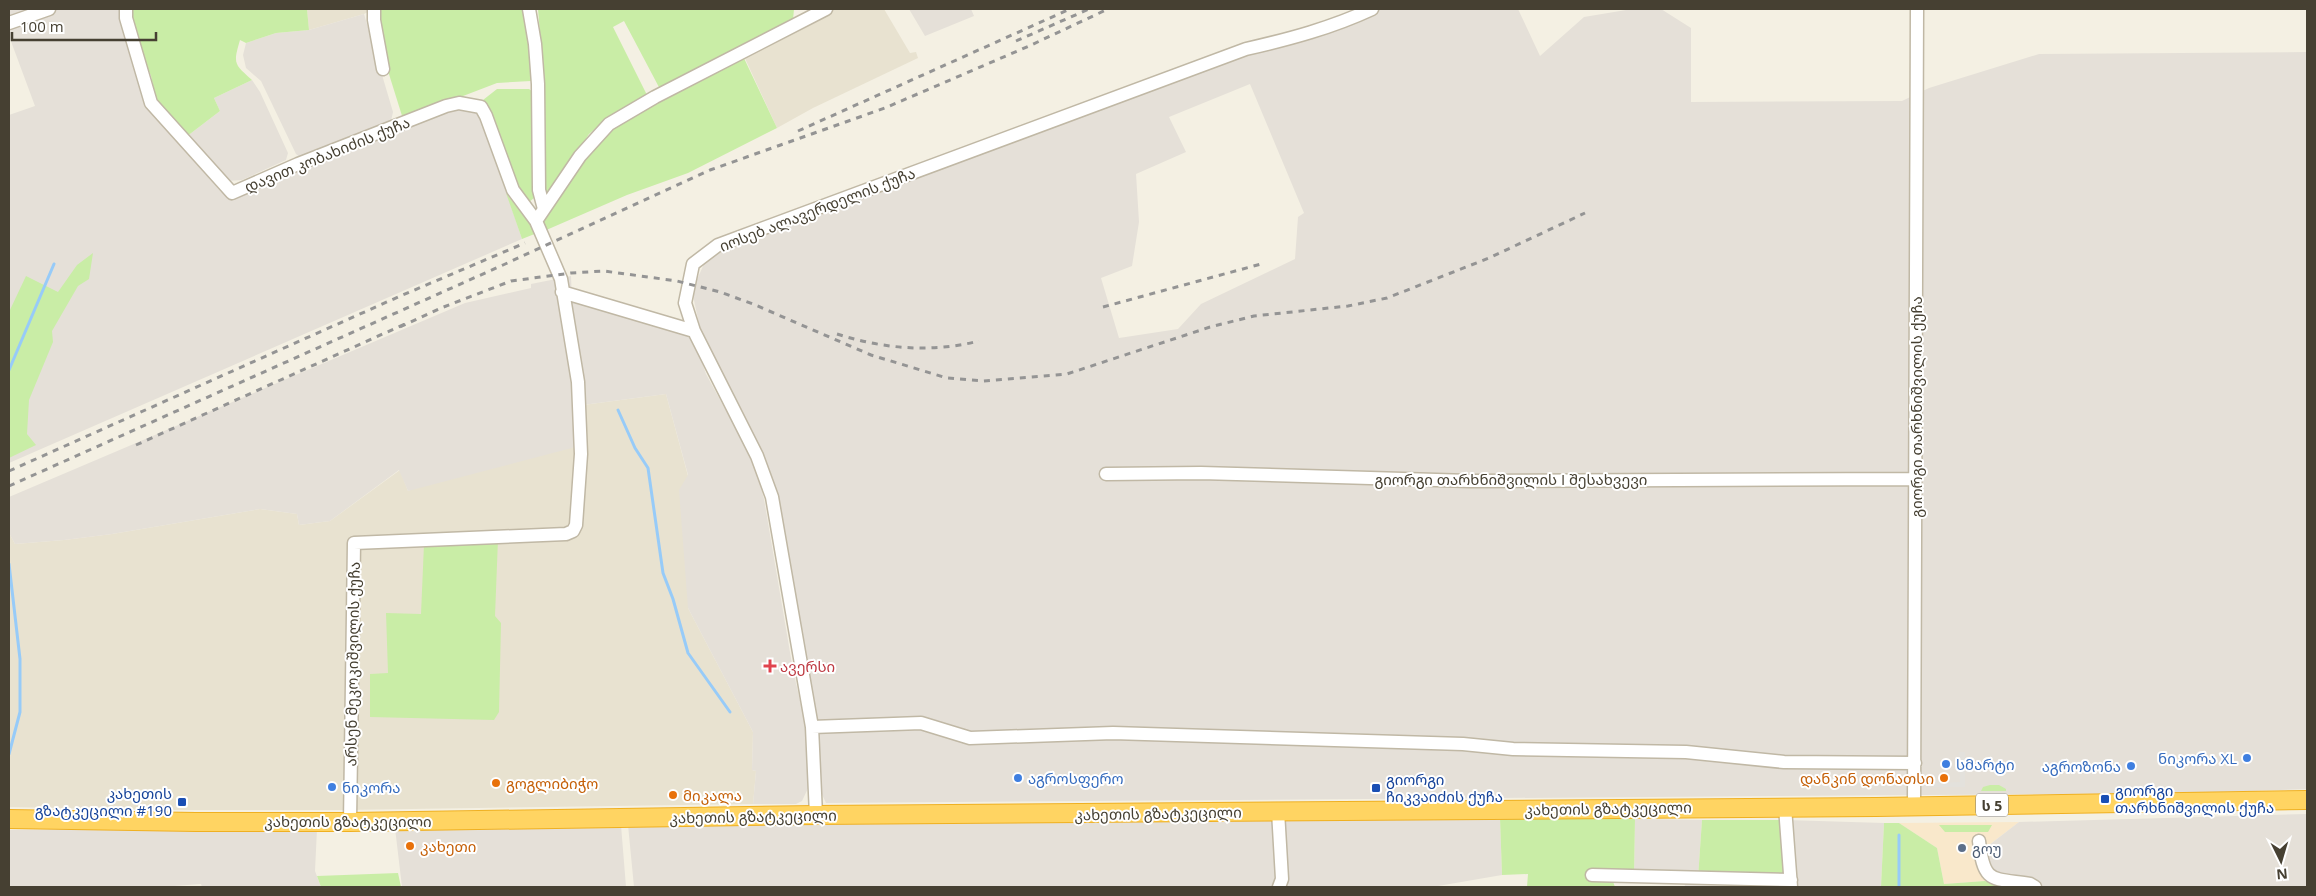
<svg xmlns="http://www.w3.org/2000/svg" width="2316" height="896" font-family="'Open Sans','Noto Sans Georgian',sans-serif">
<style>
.residential{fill:#e8e2d0}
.commercial{fill:#f9e8cb}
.industrial{fill:#e5e0d8;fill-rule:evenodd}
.green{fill:#c9eda6}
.parking{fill:#e3e1dc}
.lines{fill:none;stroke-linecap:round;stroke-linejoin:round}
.stream{stroke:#97cbf8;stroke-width:3}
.minor-casing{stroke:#c0b8a5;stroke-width:15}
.highway-casing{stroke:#efb022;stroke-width:20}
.minor{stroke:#fff;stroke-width:12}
.highway{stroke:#ffd462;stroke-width:18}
.rail{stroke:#949494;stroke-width:3;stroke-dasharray:6 6;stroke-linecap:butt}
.health-dot{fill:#e0444e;stroke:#fff;stroke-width:2}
.shop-dot{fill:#3f7fe0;stroke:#fff;stroke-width:2}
.food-dot{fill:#e8710a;stroke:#fff;stroke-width:2}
.transit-dot{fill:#1a4fb4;stroke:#fff;stroke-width:2}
.service-dot{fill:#5c6f8a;stroke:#fff;stroke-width:2}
.labels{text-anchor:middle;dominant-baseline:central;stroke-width:4;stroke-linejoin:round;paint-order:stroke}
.shield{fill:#fff;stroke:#7e7970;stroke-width:1}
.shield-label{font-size:14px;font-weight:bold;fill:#464032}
.street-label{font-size:15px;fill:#464032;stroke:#fff}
.health-label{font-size:15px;fill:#be3a42;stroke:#fff;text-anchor:start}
.shop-label{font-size:15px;fill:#366cbe;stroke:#fff;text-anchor:start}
.food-label{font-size:15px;fill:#c56008;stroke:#fff;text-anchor:start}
.transit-label{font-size:15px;fill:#164399;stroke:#fff;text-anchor:start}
.service-label{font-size:15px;fill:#4e5e75;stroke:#fff;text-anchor:start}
</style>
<rect width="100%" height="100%" fill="#f4f0e3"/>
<path class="residential" d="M307 9H370V11L364 14 309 30Z
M834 9H884L910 53 916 52 918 58 813 108 777 128 743 54Z
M666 394 688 476V608L753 732 752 770 756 771 753 804 345 810H155L9 807V533L15 544 64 540 112 534 260 509 297 514 299 525 330 521 400 470 408 491 583 405Z"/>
<path class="commercial" d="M2019 822 1985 848 1991 871 1985 881 1944 884 1937 848 1899 823Z"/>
<path class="industrial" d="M9 9H123L153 115 221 192 239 196 367 141 456 108 480 113 522 239 9 463V115L35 106 9 36Z
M909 9H971L974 16 925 36Z
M1366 9H1518L1540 56 1584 17 1632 9H1661L1691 28V102L1902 101 1929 88 2039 54 2307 52V789L2189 793 826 803 820 790 760 449 700 328 692 291 707 257ZM1250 84 1304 213 1298 217 1295 259 1201 304 1178 329 1119 338 1101 278 1132 266 1139 222 1136 174 1186 152 1169 117Z
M364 14 393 112 391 121 301 158 296 154 261 81 246 68 243 55 246 43 276 33 309 30Z
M252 80 260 92 288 153 286 160 242 180 227 181 186 137 220 111 214 98Z
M571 276 572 301 692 333 706 374 755 464 764 499 793 670 807 731 811 782 802 801 796 804H753L756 771 752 770 753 732 688 608 679 490 688 475 666 394 583 405 587 444 408 491 399 470 330 521 299 525 297 514 260 509 112 534 64 540 15 544 9 533V497L465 303 531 288V284Z
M2307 814V887H2045L2031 879 1999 875 1991 871 1984 849 2019 822Z
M1500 818 1502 875 1438 886V887H1279L1281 821Z
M1635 819 1702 820 1698 878 1786 820 1884 823 1881 887H1685L1684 877 1634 876Z
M1276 821 1277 887H634L628 825Z
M621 825 626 887H402L395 828Z
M82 829H317L315 871 321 887H202L201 884 161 887H9V830Z"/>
<path class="green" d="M131 9H307L309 30 276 33 246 43 240 40C233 64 234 64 252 80L214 98 220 111 186 137 165 115 156 99 151 76 139 46Z
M379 9H526L535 76 531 81 497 83 403 119 388 71Z
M538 9H794L793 20 661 91 624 21 613 27 648 97 603 122 589 134 552 191H545V95Z
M742 54 777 128 688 173 627 195 544 231 542 223 600 138 611 128Z
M497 89H529L536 94V183L534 198 529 202 519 195 495 120 483 100Z
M506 193 537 233 522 239Z
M93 253 89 279 78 286 52 331 53 342 29 400 27 434 36 445 9 458V312L26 276 58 292 77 265Z
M498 539 495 616 501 623 499 712 494 720 370 717V674L388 673 386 613 421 614 424 544Z
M1990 785H1999L2006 789V791H1981L1983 787Z
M1500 818 1635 819 1634 876H1611L1615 887H1527L1528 874 1502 875Z
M1702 820H1786L1791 880 1698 878Z
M1884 823H1899L1937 848 1944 884 1985 881 2005 887H1881Z
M1939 825H1992L1988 832H1945Z
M398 873 401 887H321L317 876Z"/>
<path class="parking" d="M1959 752H1965V787H1933V783L1960 782Z"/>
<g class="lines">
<path class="stream" d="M9 370 54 264
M618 410 635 448 648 468 663 573 673 599 688 653 730 712
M9 564 20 659V712L9 754
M1899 887V835"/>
<defs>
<path id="minor" d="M126 9V18L151 103 232 193 298 164 446 106 459 103 481 107 486 116 513 190 536 221 561 279 578 382 581 454 576 525 573 531 566 534 354 543 350 822
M374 9V20L383 69
M529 9 535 44 538 84 539 190 544 209
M9 23 49 9
M536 221 580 156 609 124 655 97 826 9
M562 292 694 331
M1106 474 1201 473 1470 481 1915 479
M812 727 921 723 970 738 1113 733 1463 744 1513 749 1686 752 1784 762 1915 763
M1914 806 1917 9
M1785 807 1791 887
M1278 811 1282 879 1279 887
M816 815 812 727 772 497 757 456 694 331 685 303 693 264 718 245 1246 49C1290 39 1331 28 1372 9
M1979 841C1984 884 1991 878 2030 884L2035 887
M1592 875 1791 880"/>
<path id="highway" d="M9 819 196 822H350L816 815 1876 807 2307 800"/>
</defs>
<use href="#minor" class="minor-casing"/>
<use href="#highway" class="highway-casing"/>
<use href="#minor" class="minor"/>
<use href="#highway" class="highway"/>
<path class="rail" d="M1016 41 1089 9
M798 131 1070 9
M1103 307 1261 264
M400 327 441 308 511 281 571 273 604 271 677 281 720 292 753 304 871 355 947 378 983 381 1067 374 1210 327 1254 316 1348 306 1387 298 1489 258 1585 213
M837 334C884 349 931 353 979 341
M136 445 405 324
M9 471 398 297 525 243
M9 486 503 265 710 170 885 108 1029 46 1108 9"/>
</g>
<path class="health-dot" d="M767.5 658.5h5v5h5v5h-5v5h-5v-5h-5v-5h5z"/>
<g class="shop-dot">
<circle cx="2247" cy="758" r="5"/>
<circle cx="1946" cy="764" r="5"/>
<circle cx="2131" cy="766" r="5"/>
<circle cx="1018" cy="778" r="5"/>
<circle cx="332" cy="787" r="5"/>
</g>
<g class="food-dot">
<circle cx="1944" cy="778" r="5"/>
<circle cx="496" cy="783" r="5"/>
<circle cx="673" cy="795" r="5"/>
<circle cx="410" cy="846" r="5"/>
</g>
<g class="transit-dot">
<rect x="1371" y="783" width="10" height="10" rx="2.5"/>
<rect x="2100" y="794" width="10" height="10" rx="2.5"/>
<rect x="177" y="797" width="10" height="10" rx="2.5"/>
</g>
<circle class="service-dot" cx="1962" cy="848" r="5"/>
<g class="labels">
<rect class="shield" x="1976" y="793.5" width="32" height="23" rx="4"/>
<g class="shield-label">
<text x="1992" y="805">ს 5</text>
</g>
<g class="street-label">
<text transform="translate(327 154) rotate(-22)">დავით კობახიძის ქუჩა</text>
<text transform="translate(817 209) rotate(-21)">იოსებ ალავერდელის ქუჩა</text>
<text transform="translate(1916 407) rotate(-90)">გიორგი თარხნიშვილის ქუჩა</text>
<text x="1511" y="479">გიორგი თარხნიშვილის I შესახვევი</text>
<text transform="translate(352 664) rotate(-89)">არსენ მეკოკიშვილის ქუჩა</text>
<text transform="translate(1608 808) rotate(-1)">კახეთის გზატკეცილი</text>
<text transform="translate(1158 813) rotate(-1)">კახეთის გზატკეცილი</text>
<text transform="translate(753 816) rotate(-1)">კახეთის გზატკეცილი</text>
<text x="348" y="821">კახეთის გზატკეცილი</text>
</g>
<g class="health-label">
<text x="780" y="666">ავერსი</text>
</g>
<g class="shop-label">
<text x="2237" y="758" text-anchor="end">ნიკორა XL</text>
<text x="1956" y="764">სმარტი</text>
<text x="2121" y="766" text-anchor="end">აგროზონა</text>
<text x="1028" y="778">აგროსფერო</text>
<text x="342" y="787">ნიკორა</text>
</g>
<g class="food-label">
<text x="1934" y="778" text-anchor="end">დანკინ დონათსი</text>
<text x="506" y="783">გოგლიბიჭო</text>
<text x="683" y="795">მიკალა</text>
<text x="420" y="846">კახეთი</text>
</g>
<g class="transit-label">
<text x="1386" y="779">გიორგი<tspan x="1386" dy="17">ჩიკვაიძის ქუჩა</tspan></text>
<text x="2115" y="790">გიორგი<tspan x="2115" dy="17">თარხნიშვილის ქუჩა</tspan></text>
<text x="172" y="793" text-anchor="end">კახეთის<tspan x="172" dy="17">გზატკეცილი #190</tspan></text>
</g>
<g class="service-label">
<text x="1972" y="848">გოუ</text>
</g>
</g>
<rect width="2316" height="896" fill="none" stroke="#464032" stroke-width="20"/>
<g transform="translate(2281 861) rotate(175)" stroke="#ffffff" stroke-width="4" paint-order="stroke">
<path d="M0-4L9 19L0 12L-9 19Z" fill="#464032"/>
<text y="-8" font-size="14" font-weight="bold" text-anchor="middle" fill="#464032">N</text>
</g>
<path d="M12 32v8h144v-8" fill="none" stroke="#464032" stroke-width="2.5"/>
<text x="20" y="32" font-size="15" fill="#464032" stroke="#ffffff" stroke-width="4" paint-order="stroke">100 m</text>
</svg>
